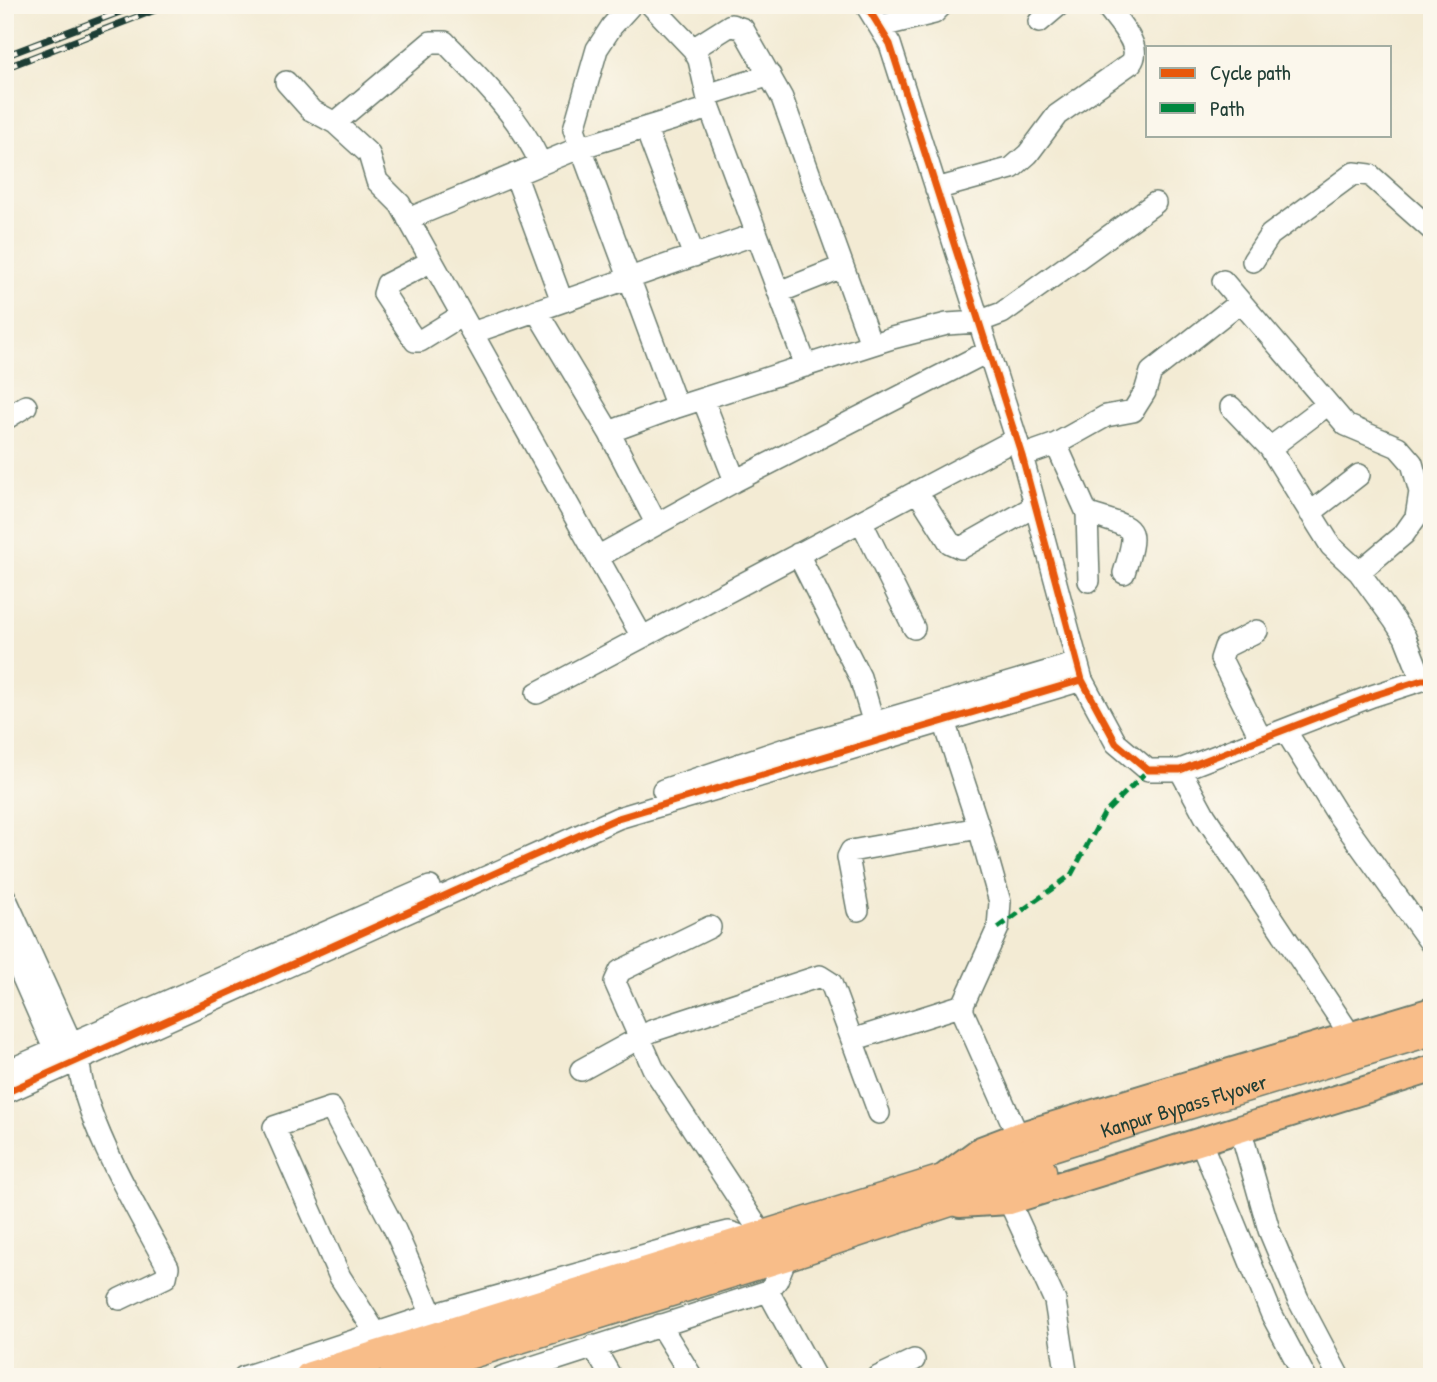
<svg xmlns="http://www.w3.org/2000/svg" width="1437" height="1382" font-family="'Patrick Hand',sans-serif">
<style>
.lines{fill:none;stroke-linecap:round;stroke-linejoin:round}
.minor-casing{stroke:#697a6c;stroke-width:24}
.major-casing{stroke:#697a6c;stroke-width:30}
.highway-casing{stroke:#697a6c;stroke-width:33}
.minor{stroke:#fff;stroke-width:21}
.major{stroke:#f8bd89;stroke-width:26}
.highway{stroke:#f8bd89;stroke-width:30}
.rail-casing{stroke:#1f3d34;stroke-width:7}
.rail{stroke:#fbf7ec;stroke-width:4.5;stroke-dasharray:13;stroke-linecap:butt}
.quiet{stroke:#00873e;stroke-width:5;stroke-dasharray:10 5;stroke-linecap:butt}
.cycleway-casing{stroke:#fbf7ec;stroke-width:11}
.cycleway{stroke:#e8590c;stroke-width:7}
.labels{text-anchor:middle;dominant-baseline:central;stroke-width:6;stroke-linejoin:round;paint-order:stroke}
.street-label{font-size:21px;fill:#1f3d34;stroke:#fbf7ec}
</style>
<rect width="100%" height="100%" fill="#fbf7ec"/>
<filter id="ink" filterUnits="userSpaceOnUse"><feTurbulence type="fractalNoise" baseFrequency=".0143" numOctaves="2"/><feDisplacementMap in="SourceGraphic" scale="14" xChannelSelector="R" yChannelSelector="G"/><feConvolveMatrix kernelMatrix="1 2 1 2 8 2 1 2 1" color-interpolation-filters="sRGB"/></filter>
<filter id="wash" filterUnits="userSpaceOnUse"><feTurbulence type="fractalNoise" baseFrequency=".00686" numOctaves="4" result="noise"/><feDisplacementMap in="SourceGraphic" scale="28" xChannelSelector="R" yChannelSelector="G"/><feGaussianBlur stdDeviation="1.57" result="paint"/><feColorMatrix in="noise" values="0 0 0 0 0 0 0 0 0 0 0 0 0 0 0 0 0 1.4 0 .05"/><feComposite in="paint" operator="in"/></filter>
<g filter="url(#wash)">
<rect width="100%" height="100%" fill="#f3ebd4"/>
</g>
<g filter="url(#ink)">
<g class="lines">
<defs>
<path id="minor" d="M631 5 612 26 597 49 574 129 677 407
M651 5 693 49 699 60 710 108 806 366
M866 5 890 44 1022 456 1082 680 1116 743 1148 770H1180L1372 696 1422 680H1432
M1039 22 1059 5
M881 26 934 13 942 5
M693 49 731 25 743 29 782 98 871 344
M286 82 311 110 335 123 369 154 377 181 400 204 641 635
M707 95 770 75
M335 123 431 42H445C479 77 521 118 540 163
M646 129 694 256
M515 174 562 301
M936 189 1012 168 1028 154 1057 115 1131 63C1144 46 1116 20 1106 5
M408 219 579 148 710 108
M432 261 387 284 384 294 415 341H420L462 315
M1253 261 1270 235 1354 173 1370 175 1432 230
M1223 281 1346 425 1398 447 1412 463 1420 492 1416 517 1404 534 1359 572
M779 292 842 267
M536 310 609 432 656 523
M472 333 756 234
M703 399 735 481
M1231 407 1270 448 1331 546 1359 572 1394 620 1405 637 1422 680
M5 419 26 406
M609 432 677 407 892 338 947 324 978 322 1002 313 1155 203
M1056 444 1087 513 1089 581
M1270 448 1327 405
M1022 456 1056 444 1106 416 1133 411 1145 392 1151 372 1240 302
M917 491 950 543 961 548 1035 506
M1087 513C1134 530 1140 521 1124 573
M1310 513 1359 475
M861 521 914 628
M798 554 860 677 874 724
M599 556 735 481 987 352
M1257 631 1225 647 1221 659 1261 739
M537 693 1016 439
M941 712 979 828 1000 902 998 928 963 1005V1012L1018 1136
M1285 730 1336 812 1432 945
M1180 770 1205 816 1351 1036
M663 790 785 749 1077 663
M5 897 79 1060C81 1116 140 1215 168 1267L166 1277 120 1299
M858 910 848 857 851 851 979 828
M710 927 620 971 615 982 653 1068 763 1236
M5 937 59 1060
M852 1040 963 1005
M581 1070 652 1031 820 976 831 983 879 1113
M5 1072 430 887
M5 1093 618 818 1082 680
M1240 1128 1269 1230 1298 1299 1339 1377
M1200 1140 1272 1315 1305 1377
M1009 1201 1055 1301 1067 1377
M768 1291 815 1377
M660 1325 692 1377
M377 1335 340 1277 274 1127 331 1108 395 1230 432 1315
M593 1346 611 1377
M244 1377 432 1315 709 1237 729 1232 738 1235
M502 1377 768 1291 777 1280 787 1255
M878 1377 914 1360"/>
<path id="major" d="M947 1175 981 1150 1018 1136 1432 1011
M960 1204 1009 1201 1432 1069"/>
<g id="highway">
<path id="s1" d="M310 1377 1148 1116 1432 1030"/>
<path d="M394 1377 787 1255 1041 1171"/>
</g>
</defs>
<use href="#minor" class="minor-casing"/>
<use href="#major" class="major-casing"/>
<use href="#highway" class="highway-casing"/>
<use href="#minor" class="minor"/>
<use href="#major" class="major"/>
<use href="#highway" class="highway"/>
<defs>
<path id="rail" d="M5 56 138 5
M5 68 168 5"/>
</defs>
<use href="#rail" class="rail-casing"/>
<use href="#rail" class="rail"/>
<path class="quiet" d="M998 928 1071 875 1104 814 1148 770"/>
<defs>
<path id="cycleway" d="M866 5 890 44 1022 456 1082 680 1116 743 1148 770H1180L1372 696 1422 680H1432
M5 1093 618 818 1082 680"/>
</defs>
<use href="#cycleway" class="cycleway-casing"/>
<use href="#cycleway" class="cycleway"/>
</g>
</g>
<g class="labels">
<g class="street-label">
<text stroke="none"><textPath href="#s1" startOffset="915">Kanpur Bypass Flyover</textPath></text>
</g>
</g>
<rect width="1437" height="1382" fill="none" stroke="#fbf7ec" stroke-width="28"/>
<rect x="1146" y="46" width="245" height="91" fill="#fbf7ec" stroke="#a3ada2" stroke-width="2"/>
<rect x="1160" y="68" width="35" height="10" fill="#e8590c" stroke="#a3ada2" stroke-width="2"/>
<text x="1210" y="80" font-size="21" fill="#1f3d34">Cycle path</text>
<rect x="1160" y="103" width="35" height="10" fill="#00873e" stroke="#a3ada2" stroke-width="2"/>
<text x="1210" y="116" font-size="21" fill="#1f3d34">Path</text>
</svg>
